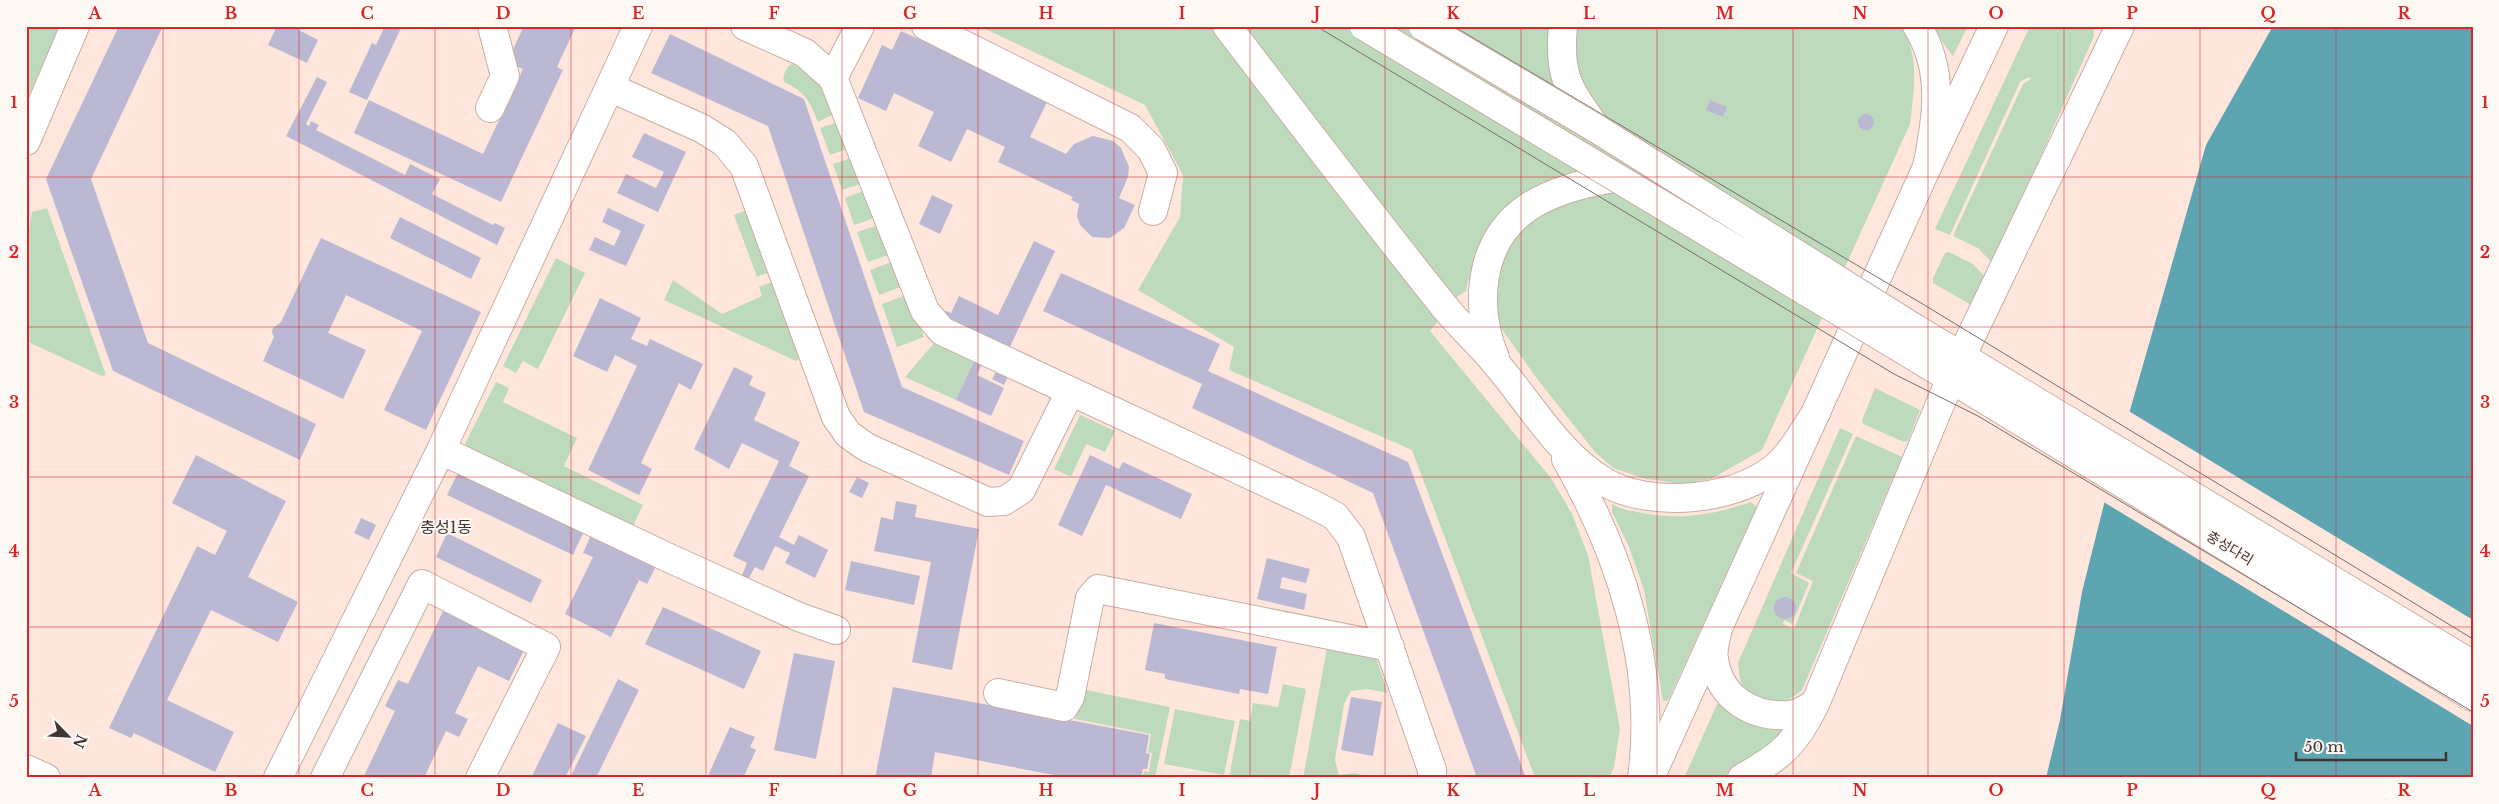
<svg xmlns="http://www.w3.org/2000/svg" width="2499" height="804" font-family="'Libre Baskerville','Noto Sans KR',serif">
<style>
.green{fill:#bddabd}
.water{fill:#5ea5b2}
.pier{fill:#fee6dd}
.building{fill:#bab8d2}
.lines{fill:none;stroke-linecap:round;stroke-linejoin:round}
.minor-casing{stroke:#c9ada2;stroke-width:30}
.major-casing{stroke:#c9ada2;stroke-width:30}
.highway-casing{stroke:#c9ada2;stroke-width:30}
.minor{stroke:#fff;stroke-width:28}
.major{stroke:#fff;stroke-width:28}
.highway{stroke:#fff;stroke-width:28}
.tram{stroke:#7c6c67;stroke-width:1}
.highway-bridge-casing{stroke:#c9ada2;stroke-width:30;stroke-linecap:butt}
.highway-bridge{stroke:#fff;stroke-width:28}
.grid{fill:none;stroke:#d62828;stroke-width:1;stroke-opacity:0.55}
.labels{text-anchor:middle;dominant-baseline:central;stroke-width:4;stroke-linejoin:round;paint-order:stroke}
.street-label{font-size:14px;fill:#403430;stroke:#fef8f5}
.quarter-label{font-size:16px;fill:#403430;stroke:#fef8f5}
.neatline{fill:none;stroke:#d62828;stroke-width:2}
.grid-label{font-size:16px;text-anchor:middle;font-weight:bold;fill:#d62828}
</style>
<rect width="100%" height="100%" fill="#fee6dd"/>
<path class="green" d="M31 26H60L26 101V37Z
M979 26H1902C1920 59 1914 89 1910 124L1762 450 1711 479 1684 484 1646 479 1613 468 1595 452 1538 380 1498 324 1494 297 1500 277 1468 280 1466 291 1458 296 1430 331 1551 478 1572 514 1588 555 1620 729 1614 767 1609 778H1535L1412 450 1229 370 1234 347 1138 290 1180 217 1183 175 1145 105Z
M1930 26H1968L1953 56Z
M2030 26H2093L2094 36 1993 264 1978 248 1953 236 2023 84 2031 79 2029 77 2020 82 1950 235 1935 229Z
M792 64 822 79 836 113 818 122C809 100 806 93 784 82 782 76 786 67 792 64Z
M847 119 856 146 830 155 820 128Z
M860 155 869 181 842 190 833 164Z
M871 188 881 216 854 225 845 198Z
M47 208 106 375 102 376 26 341V244L32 212Z
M751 208 774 270 757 277 734 215Z
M884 223 894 253 868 262 857 232Z
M1949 252 1973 264 1985 277 1973 306 1933 283V278L1945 253Z
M556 258 585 273 538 369 523 361 516 373 503 366Z
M897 260 906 285 879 295 870 270Z
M673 280 722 314 762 296 759 287 777 280 804 356 796 361 664 300Z
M909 294 924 337 897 347 882 304Z
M935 342 974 361 956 400 905 377Z
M496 382 509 388 503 402 577 438 564 466 643 505 632 528 464 446Z
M1875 388 1920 410 1908 441 1904 442 1863 424 1862 420Z
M1080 415 1115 431 1105 452 1086 444 1071 477 1054 469Z
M1840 428 1853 434 1791 573 1809 583 1792 624 1784 620 1783 624 1794 629 1813 581 1796 573 1856 436 1902 457 1802 690C1787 703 1777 705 1759 698 1753 695 1746 692 1743 686 1739 680 1739 670 1738 663Z
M1751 502 1757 507 1670 696 1667 701H1663L1644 590 1629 547 1612 512V504C1619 509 1629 510 1637 512 1677 521 1713 515 1751 502Z
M1328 643 1374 652 1388 693 1367 689 1351 691 1344 704 1335 760 1339 775 1355 773 1374 778H1303Z
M1283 684 1306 689 1289 778H1229L1240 719 1250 721 1253 703 1278 707Z
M1081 689 1170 707 1155 778H1142L1144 771 1149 772 1152 753 1148 752 1151 734 1075 719Z
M1719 700 1787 729 1785 736 1721 778H1684Z
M1175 709 1235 721 1224 775 1164 764Z"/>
<path class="water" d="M2273 26H2473V778H2046L2060 720 2082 592 2110 480 2206 145Z"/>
<path class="pier" d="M2127 410 2473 620V726L2102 501Z"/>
<path class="building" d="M119 26H163L91 179 148 343 316 424 300 460 113 371 46 179Z
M277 26H291L318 40 307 63 268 45Z
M385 26H402L367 100 349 92 372 43 376 45Z
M524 26H576L557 67 563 70 501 202 354 133 369 100 483 154 523 69 507 62Z
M901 31 968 62 969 61 1048 100 1030 137 1066 154 1074 144 1093 136 1113 141 1121 148 1129 167 1128 177 1119 198 1135 205 1124 228 1110 238 1092 237 1080 225 1077 216 1079 204 1071 200 1073 197 998 162 1005 147 967 129 951 162 918 146 934 112 894 93 886 111 858 98 882 45 892 50Z
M670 34 804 99 902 387 1024 441 1009 475 864 412 768 126 651 73Z
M317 77 327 82 306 124 309 126 311 121 319 125 316 130 405 175 410 164 440 179 432 194 493 225 495 223 505 228 497 245 286 136Z
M1710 100 1727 107 1723 117 1706 110Z
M1858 122a8 8 0 1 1 16 0a8 8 0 1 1-16 0Z
M644 133 686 152 658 212 617 193 626 174 656 188 664 172 632 157Z
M932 195 953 205 940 234 919 224Z
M608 208 645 225 626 266 589 250 595 237 614 246 621 231 602 222Z
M400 217 481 258 471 279 390 238Z
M321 238 481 312 426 430 384 410 422 331 346 295 328 333 366 350 343 399 263 361 274 337 272 332 273 328 281 322Z
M1034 241 1055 251 1009 349 943 317 946 311 951 313 959 296 998 315Z
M1061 273 1220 344 1208 371 1408 462 1526 778H1477L1373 493 1192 408 1202 384 1043 311Z
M600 298 641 318 631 339 647 346 650 339 703 364 691 390 679 383 641 463 652 469 639 495 588 470 637 366 615 355 607 372 573 356Z
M974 361 982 364 977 375 1004 388 991 416 956 400Z
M734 367 753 376 749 385 766 393 754 420 800 442 789 466 809 476 779 537 794 545 799 535 828 550 815 578 785 563 790 553 775 546 763 571 755 567 747 581 741 578 747 563 733 556 779 461 742 443 729 469 694 449Z
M998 368 1010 373 1004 385 992 379Z
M196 455 286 501 248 577 298 602 278 642 211 610 167 700 234 732 215 772 134 733 131 738 109 728 197 546 215 555 227 531 172 503Z
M1090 455 1119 469 1123 462 1192 494 1181 519 1106 485 1082 536 1058 525Z
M459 471 584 531 573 555 447 495Z
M857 477 869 483 862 498 849 492Z
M896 501 917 505 915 517 979 529 952 670 912 662 931 562 874 551 881 517 893 520Z
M361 518 376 525 369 540 354 533Z
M447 533 542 580 531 603 436 557Z
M591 535 656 566 647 584 639 580 611 637 565 614 593 557 583 553Z
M1267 558 1310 569 1306 583 1282 577 1280 588 1307 594 1304 610 1257 599Z
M851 561 920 576 914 605 845 590Z
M1774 608a11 11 0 1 1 22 0a11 11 0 1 1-22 0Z
M663 607 761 651 744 689 645 644Z
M444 609 525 648 509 681 478 666 455 713 468 719 459 737 446 731 424 778H363L395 711 385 706 398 680 408 684Z
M1154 623 1277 647 1268 694 1240 689 1239 694 1165 679V674L1145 670Z
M794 653 835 661 816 759 774 750Z
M618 679 639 690 596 778H570Z
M893 687 1149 735 1146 753 1150 754 1147 769H1143L1141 778H1069L935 752 931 778H875Z
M1351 697 1382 702 1373 756 1341 750Z
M558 723 586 736 565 778H531Z
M730 727 755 737 750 747 756 750 743 778H707Z"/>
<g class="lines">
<defs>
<path id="minor" d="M745 26 805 53 833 78 925 311 942 331 1312 504 1335 516 1351 537 1432 770V778
M926 26 1130 128 1151 149 1163 173 1153 211
M833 78 860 26
M611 88 701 128 725 143 744 166 836 417 848 434 866 447 988 502 1004 501 1021 490 1070 392
M490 108 505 76 492 26
M26 141 75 26
M441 450 669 558 799 617 836 630
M998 693 1064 707 1070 697 1090 598 1098 589 1390 647
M26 769 46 778
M278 778 441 450 638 26
M325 778 422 584 546 647 480 778"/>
<path id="major" d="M1650 778 1927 167 1994 26"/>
<path id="highway" d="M1227 26C1297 118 1367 210 1439 300 1457 324 1480 343 1498 366 1531 405 1559 454 1603 481 1650 510 1744 501 1782 461 1795 448 1805 428 1816 413
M1563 26C1558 77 1569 90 1597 129
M1917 26C1945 70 1937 119 1927 167
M1916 329 2473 665
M1907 352 2473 697
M1495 358C1474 307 1478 242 1527 208 1552 191 1584 183 1614 178
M1566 459C1621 555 1657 666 1642 778
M1718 628C1716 638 1712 650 1714 659 1719 698 1753 718 1790 715 1798 714 1808 708 1815 704
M1742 778C1781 757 1796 743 1815 704L1951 378 2120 26"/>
</defs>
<use href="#minor" class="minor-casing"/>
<use href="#major" class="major-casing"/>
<use href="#highway" class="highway-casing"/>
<use href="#minor" class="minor"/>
<use href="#major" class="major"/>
<use href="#highway" class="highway"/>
<path class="tram" d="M1316 26 1894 374 1978 416 2473 712
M1453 26 1926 306 2473 639"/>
<defs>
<path id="highway-bridge" d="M1364 26 1907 352
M1423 26 1597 129 1916 329"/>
</defs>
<use href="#highway-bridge" class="highway-bridge-casing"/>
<use href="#highway-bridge" class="highway-bridge"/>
</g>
<path class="grid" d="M163 26V778M299 26V778M435 26V778M571 26V778M706 26V778M842 26V778M978 26V778M1114 26V778M1250 26V778M1385 26V778M1521 26V778M1657 26V778M1793 26V778M1928 26V778M2064 26V778M2200 26V778M2336 26V778M26 177H2473M26 327H2473M26 477H2473M26 627H2473"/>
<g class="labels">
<g class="street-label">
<text transform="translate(2230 548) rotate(31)">충성다리</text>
</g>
<g class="quarter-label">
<text x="446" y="527">충성1동</text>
</g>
</g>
<rect width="2499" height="804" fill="none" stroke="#fef8f5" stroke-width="55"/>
<g transform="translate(68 736) rotate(114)" stroke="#fef8f5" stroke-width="4" paint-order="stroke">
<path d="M0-4L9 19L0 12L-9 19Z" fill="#403430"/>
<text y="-8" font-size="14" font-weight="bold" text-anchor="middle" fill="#403430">N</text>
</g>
<path d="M2296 752v8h150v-8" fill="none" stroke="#403430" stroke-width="2.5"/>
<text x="2304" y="752" font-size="15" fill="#403430" stroke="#fef8f5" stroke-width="4" paint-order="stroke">50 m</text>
<rect x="28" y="28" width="2444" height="748" class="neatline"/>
<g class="grid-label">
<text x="95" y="19">A</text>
<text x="231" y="19">B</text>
<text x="367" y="19">C</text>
<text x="503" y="19">D</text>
<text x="638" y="19">E</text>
<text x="774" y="19">F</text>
<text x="910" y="19">G</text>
<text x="1046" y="19">H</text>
<text x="1182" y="19">I</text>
<text x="1317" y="19">J</text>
<text x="1453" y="19">K</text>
<text x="1589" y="19">L</text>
<text x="1725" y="19">M</text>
<text x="1860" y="19">N</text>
<text x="1996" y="19">O</text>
<text x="2132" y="19">P</text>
<text x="2268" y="19">Q</text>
<text x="2404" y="19">R</text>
<text x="14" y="108">1</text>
<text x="2485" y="108">1</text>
<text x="14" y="258">2</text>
<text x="2485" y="258">2</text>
<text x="14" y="408">3</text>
<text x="2485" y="408">3</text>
<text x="14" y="557">4</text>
<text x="2485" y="557">4</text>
<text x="14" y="707">5</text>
<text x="2485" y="707">5</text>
<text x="95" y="796">A</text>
<text x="231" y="796">B</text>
<text x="367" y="796">C</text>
<text x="503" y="796">D</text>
<text x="638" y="796">E</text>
<text x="774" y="796">F</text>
<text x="910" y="796">G</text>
<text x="1046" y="796">H</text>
<text x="1182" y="796">I</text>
<text x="1317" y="796">J</text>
<text x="1453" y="796">K</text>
<text x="1589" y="796">L</text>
<text x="1725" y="796">M</text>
<text x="1860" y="796">N</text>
<text x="1996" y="796">O</text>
<text x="2132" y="796">P</text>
<text x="2268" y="796">Q</text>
<text x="2404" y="796">R</text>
</g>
</svg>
